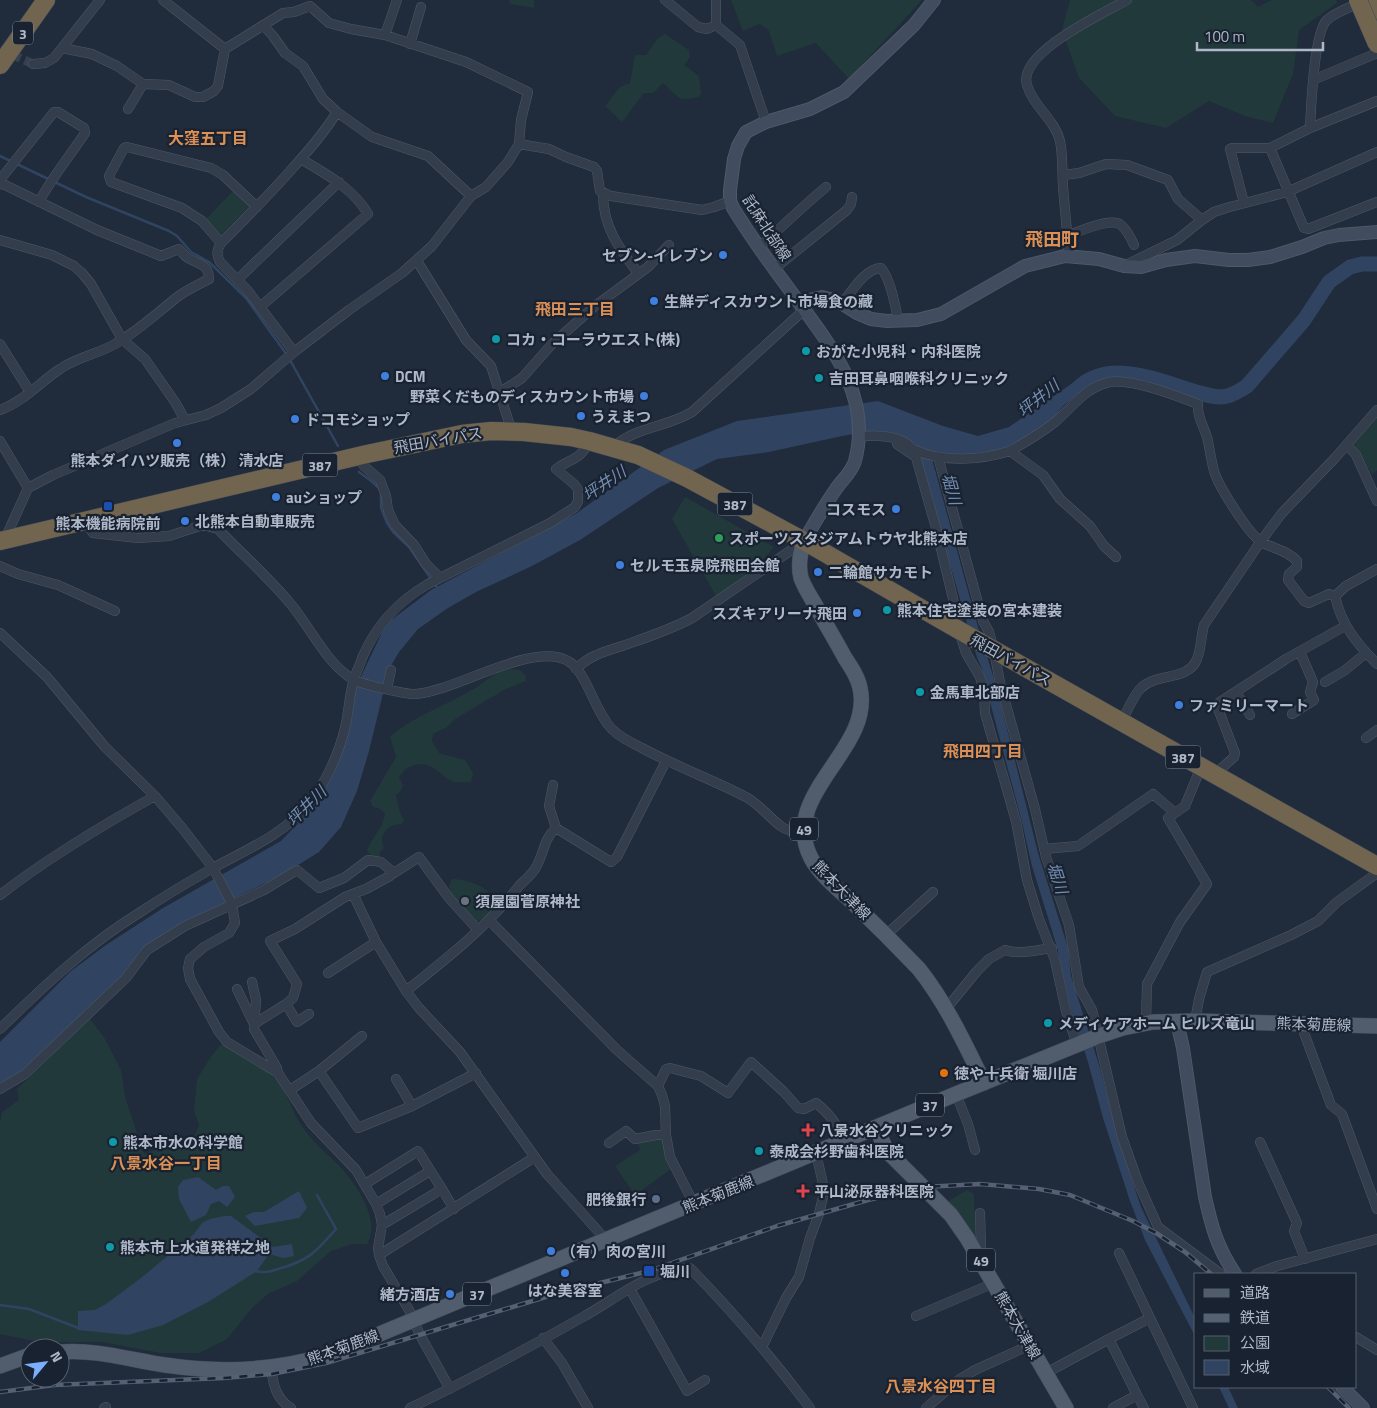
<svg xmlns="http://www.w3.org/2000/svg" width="1377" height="1408" font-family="'Titillium Web','Noto Sans JP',sans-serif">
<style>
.green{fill:#22393c}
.water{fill:#304462}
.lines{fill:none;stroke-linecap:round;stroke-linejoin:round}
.stream{stroke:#304462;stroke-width:2.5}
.river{stroke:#304462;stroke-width:15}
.street-tunnel{stroke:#354050;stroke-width:9;stroke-dasharray:9 4.5;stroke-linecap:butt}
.street-casing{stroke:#4e5866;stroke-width:10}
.secondary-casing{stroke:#4e5866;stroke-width:14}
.primary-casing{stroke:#3d4655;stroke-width:16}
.highway-casing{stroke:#3e4856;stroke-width:19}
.street{stroke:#333d4b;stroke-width:9}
.secondary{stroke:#414c5f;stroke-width:12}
.primary{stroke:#515c6c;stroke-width:15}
.highway{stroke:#726550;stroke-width:18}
.rail-casing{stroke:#556173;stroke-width:4.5}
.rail{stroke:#192230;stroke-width:2.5;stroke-dasharray:8;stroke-linecap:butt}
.highway-bridge-casing{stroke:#3e4856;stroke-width:19;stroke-linecap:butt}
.highway-bridge{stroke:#726550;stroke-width:18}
.shop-dot{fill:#3f7fe0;stroke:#192230;stroke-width:2}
.culture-dot{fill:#0f9aa8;stroke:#192230;stroke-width:2}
.transit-dot{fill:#1a4fb4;stroke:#192230;stroke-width:2}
.leisure-dot{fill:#2e9e5b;stroke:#192230;stroke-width:2}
.worship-dot{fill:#6b7280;stroke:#192230;stroke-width:2}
.food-dot{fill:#e8710a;stroke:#192230;stroke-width:2}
.health-dot{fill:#e0444e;stroke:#192230;stroke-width:2}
.service-dot{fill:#5c6f8a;stroke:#192230;stroke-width:2}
.labels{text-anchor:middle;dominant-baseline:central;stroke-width:4.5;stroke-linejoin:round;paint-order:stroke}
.shield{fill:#192230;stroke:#818b9a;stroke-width:1}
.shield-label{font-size:14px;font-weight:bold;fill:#aeb8c8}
.street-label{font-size:15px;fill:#aeb8c8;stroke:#192230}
.poi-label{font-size:15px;font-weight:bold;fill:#aeb8c8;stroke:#192230;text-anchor:start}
.neighbourhood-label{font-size:16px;font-weight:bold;fill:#dc9055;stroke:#192230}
.water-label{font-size:16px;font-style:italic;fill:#748eb2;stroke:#192230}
.quarter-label{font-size:18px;font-weight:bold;fill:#dc9055;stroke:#192230}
</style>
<rect width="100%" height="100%" fill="#202b3b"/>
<path class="green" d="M509 0H534V8L510 4Z
M731 0H922L849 79 816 43 777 56 768 29 759 24 743 31Z
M1070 0H1251L1258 7 1271 0H1336L1337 3 1299 30 1293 74 1273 123 1245 116 1209 101 1166 128 1115 116 1079 78 1062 30Z
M665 34 689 50 690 57 684 65 699 76 701 93 699 97C676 102 679 97 663 83L653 93H644L622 122 605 106 620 87 630 83 635 55H646L658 38Z
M233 191 249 207 221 235 206 219Z
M1377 416V470L1372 475 1354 444Z
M685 497 774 547C755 570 740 581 716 596L672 519Z
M510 669 520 670 525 675 526 681 506 689 455 719 447 727 433 734 432 741 439 753 465 760 473 773 471 782C466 782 460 783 455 782 446 780 442 773 435 769 423 760 405 764 399 778L403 785 401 791 396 795 400 812 404 821 401 824C393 824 383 829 382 839 382 842 383 845 384 848L380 852 379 857 372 856 367 851C372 837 383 828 385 813L380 809 373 807 370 801 396 757 390 737C410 718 446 705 470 691 486 683 492 672 510 669Z
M452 879C471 880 486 886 497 901L488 916 476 923C467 910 452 901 449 886Z
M90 1019 104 1037 121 1070 125 1097 144 1154 195 1135 199 1125 194 1110 197 1079 210 1058 223 1042C230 1047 237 1053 244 1058 255 1065 267 1070 276 1079 287 1091 291 1109 300 1123 311 1142 330 1155 344 1171 359 1189 381 1222 367 1244H352L331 1251 297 1281 268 1294 253 1307 227 1339 199 1353H161L102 1342H40L0 1334V1123L2 1112 19 1100 17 1089Z
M661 1138 664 1140 666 1157 671 1169 635 1195 615 1166 640 1150 638 1143Z
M967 1190 974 1194 976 1246 947 1202Z"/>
<path class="water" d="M1087 373 1096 381 1064 405 1053 418 1034 434 1008 447 991 452 932 459 976 620 997 689 1038 853 1068 948 1071 976 1100 1068 1119 1141 1141 1207 1196 1320V1338L1145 1240 1130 1201 1103 1118 1088 1062 1070 1006 1057 947 1032 866 1021 818 990 702 985 677 977 657 928 489 913 444 909 440 871 431 842 436 769 452 717 459 658 488 580 540 532 566 476 592 448 608 418 629 399 652 389 669 369 751 357 791 341 827 319 852 282 875 185 922 139 952 133 966 19 1075 0 1085V1042L71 971 106 945 163 908 281 841 315 806 339 761 357 685 386 624 431 590 577 513 664 450 737 421 878 401 943 426 978 436 1009 427Z
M198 1177 216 1190 223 1186H229L235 1197 227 1207 219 1201 211 1204 206 1215 191 1222 179 1199 178 1187 183 1180Z
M299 1191 307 1208 299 1218 255 1226 245 1216 254 1212H264Z
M225 1216H231L273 1247 292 1244 294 1256 283 1258 269 1254 257 1271 208 1302 163 1325 128 1335 78 1330V1311L95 1310 106 1304 141 1278 194 1234 202 1223 210 1219Z
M1219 1387H1228L1238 1408H1229Z"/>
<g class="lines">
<path class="stream" d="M0 156 86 197 169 231 177 236 191 252 209 262 246 298 287 355
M290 360 338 446
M359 472 370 480 379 488
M381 493V508L387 523 393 532 409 547 438 589
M255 1271C264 1273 269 1272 278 1269 308 1261 316 1252 336 1229L317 1195
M0 1305 29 1309 81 1329"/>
<path class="river" d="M1077 389C1109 358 1157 380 1193 391 1204 394 1216 399 1227 396 1235 394 1241 390 1247 386L1304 320 1329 282 1350 267 1362 264H1377"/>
<path class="street-tunnel" d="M0 49 33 64"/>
<defs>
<path id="street" d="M163 0 225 49
M665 0 698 27 707 29 716 25
M263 25 273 36 285 53 303 66 323 99 337 112 372 137 428 156 471 196
M716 25 740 45 766 122
M716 25V0
M385 35 397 0
M410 44 421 7
M33 64 45 63 54 58 100 0
M1313 80 1377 53
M1377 101 1310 128 1270 148 1304 228 1308 229 1377 202
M128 109 143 84
M1310 128C1311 108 1314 32 1327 20 1334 13 1352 6 1362 2
M519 144 549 149 566 157 594 167 597 171 600 191 611 196 702 210 714 207 730 201
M1063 175 1079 173 1106 164 1127 165 1168 180 1178 199 1202 220
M0 180 54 112H58L84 128 85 133C70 156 52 177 39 202
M0 184 5 185 97 230 161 256 179 249C182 252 184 256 188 258 198 264 209 264 209 279 198 285 186 290 176 298 156 314 138 331 115 344 98 354 77 357 60 369 40 382 23 402 0 410
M603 194C603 227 619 248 638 273
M1244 203 1230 149 1232 148H1270
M1067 236C1080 231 1110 217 1121 225 1127 230 1131 238 1134 245
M0 240 52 255 74 266 82 273 91 284 122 339 145 359 175 402 185 420
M221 243 202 221 182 208 111 182 109 176 124 148 127 147 211 168 223 175 257 207
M759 247C782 227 803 206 826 187
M1069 255C1067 232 1065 209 1063 187 1062 172 1063 155 1060 141 1055 120 1033 106 1027 85 1017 53 1104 13 1127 0
M417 261 466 340 491 366 512 432
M1126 265 1177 240 1202 220 1214 212 1226 208 1287 192 1377 152
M774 269 847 210 851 204 852 197
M237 280 339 182
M842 303C852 292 864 269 881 268 890 278 896 307 898 321
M260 307 368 214C353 188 326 174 301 159
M0 344 30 392
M294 352 248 291 220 262C216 255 217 249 221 243 245 219 269 195 291 170 308 151 324 133 337 112
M499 393 522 378 552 344 595 306 648 267 669 245
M858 437C872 435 894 435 906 443 910 445 911 449 915 450 944 463 981 460 1010 451L1043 475 1060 499 1090 526 1104 546 1116 557
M896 439 897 444 916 457 919 468 936 528 955 607 959 631 966 653 980 677 984 691 985 713 1016 821 1027 880 1039 919 1055 960 1066 1011 1077 1045
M0 441 28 488
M1347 445 1356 455 1377 501
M614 447C634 427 668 427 692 412L804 310
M1010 451C1026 442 1041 433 1055 422 1073 407 1085 387 1110 382 1131 378 1177 396 1198 404 1197 416 1203 425 1207 437 1210 449 1211 462 1215 474 1221 490 1247 531 1260 541 1272 549 1286 549 1297 561V567L1289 574 1288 580 1304 601 1309 603 1329 594 1335 596
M357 456 364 466 380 480 386 496 388 510 395 525 414 545 426 564 439 577
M938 457 983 621 989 632 994 650 1000 683 1035 809 1046 857 1069 925 1079 987 1092 1010 1122 1137 1138 1182 1158 1227 1221 1274
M85 522 93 533 138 538 169 536 203 525 218 529C241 553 267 576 289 602 310 626 326 664 354 680 362 684 407 695 416 694 456 691 532 641 568 661 586 670 596 715 613 730 621 738 632 743 642 748 675 766 711 779 744 796 759 803 769 818 782 827 788 831 797 833 803 835
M5 539 28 488 53 475 175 423 206 415 221 408 251 389 294 352 349 310 402 273 432 246 471 196 486 187 508 162 519 144 521 120 528 92 466 62 385 35 351 29 329 23 310 6 294 12 283 13 225 49 218 86 214 91 203 97H195L169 85 143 84 117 66 92 54 62 48
M0 566 18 574 58 585 115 611
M1335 596C1341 624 1357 644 1377 664
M1335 596 1346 586 1377 569
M0 633 47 677 105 747 155 796 183 829 213 868 232 904 235 923 229 933 204 947 190 959 188 968 190 979 219 1032 227 1042 278 1073 311 1123 356 1170 376 1204 380 1214 382 1225 378 1248 379 1255 383 1266 409 1310 420 1335 450 1389
M576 669C590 655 604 652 622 646 645 638 670 630 692 618L803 542
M1325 682 1344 671 1366 653
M387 689 391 670
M1236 692 1250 715
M1292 714 1314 700 1310 692 1313 682 1300 652
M1122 722C1127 711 1133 696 1141 688 1155 673 1189 681 1197 659 1201 650 1201 636 1204 625L1261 541 1282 513 1335 458 1377 410
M1366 738 1377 730
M1214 775 1234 757 1235 753 1217 706 1220 702 1286 659 1345 626
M553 785 549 806 556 828 611 862 617 857 666 761
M1044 849 1078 846 1153 794 1175 813
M353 894 376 942 406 991 419 1008 460 1052 547 1174 606 1240
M0 895C49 857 101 826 155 796
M489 920 617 1050 658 1086 662 1095 665 1106 666 1135 670 1157 694 1204
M886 935 933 892
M328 973 376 942
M252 982 256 1000 254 1029 277 1068 278 1073
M237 989 254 1024 286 1004 293 998 297 984 270 941 295 929 345 897 366 889 390 876V871
M406 991C446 959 487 927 519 886 524 881 531 875 535 869 544 855 543 839 556 828
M286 1004 297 1022 309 1014
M946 1009 977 971 989 959 1005 950C1019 955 1037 950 1052 948
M1195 1021 1199 999 1207 972 1291 935 1318 921 1337 902 1377 873
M1146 1024 1147 984 1180 922 1207 884 1168 818 1185 806 1201 767
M1303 1024 1304 1033 1331 1105 1342 1114 1377 1209
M0 1029C43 987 87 945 139 913 163 897 188 882 213 868 248 849 284 834 310 803 326 782 339 753 345 728 349 712 349 695 354 679 356 672 360 665 362 658 376 625 397 602 428 584L550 523 575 507 578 501V489L574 484 556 469C571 458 581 460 589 441
M319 1071 358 1128 412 1106 396 1079
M658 1086 666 1069 670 1068 701 1076 728 1093 751 1062 784 1092 798 1108 804 1109 816 1103C831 1115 836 1123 844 1141
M0 1089 25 1074 126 978 147 950 185 926 264 890 297 870 319 888 344 878 368 860 381 862 394 873 419 857 449 898 478 930
M290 1090 319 1071 362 1036
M956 1094 968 1124 975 1150
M412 1106 476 1073
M1260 1142 1297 1223 1294 1231 1305 1259
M609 1143 626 1131 635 1139 656 1135H666
M365 1184 418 1151 442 1189
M376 1204 430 1171
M382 1225 442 1189 454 1209
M379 1255 535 1157
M979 1257 981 1247 980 1213
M1256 1274 1277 1266 1377 1239
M630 1289 687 1391 705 1380
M916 1316 994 1283
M1150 1318 1193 1408
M1356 1337 1377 1350
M543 1338 562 1363 588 1408
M762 1347 786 1298 799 1277 810 1238 819 1214 823 1197V1184L816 1153
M271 1368C273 1384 276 1399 291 1408
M1046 1373 1109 1339
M1137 1395 1144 1408
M104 1408 106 1407
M410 1408C469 1380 526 1349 583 1317 617 1298 647 1272 686 1268H690C733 1312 773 1359 810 1408
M926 1408 960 1379 975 1370 1030 1345
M1113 1408 1137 1395 1109 1339 1150 1318 1119 1253"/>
<path id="secondary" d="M801 306 813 299 822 297 838 301 857 313 871 319 887 321 917 320 941 314 1025 266 1065 256 1099 259 1124 266 1141 267 1166 260 1195 256 1229 260H1248L1270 257 1302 247 1324 238 1339 235 1377 232
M804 541C814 524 824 506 836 489 842 480 852 472 855 461 873 394 828 343 792 293 771 265 751 237 733 208L730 201V190L734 159 738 146 746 132 766 122 810 109 844 92 914 25 934 0
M1177 1022 1183 1048 1205 1197C1212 1228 1217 1247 1235 1274
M1342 1387 1363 1408"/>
<path id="primary" d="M804 541C800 553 798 566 801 578 805 589 812 599 817 608 826 625 836 641 845 658 851 667 858 677 860 688 874 750 778 794 811 858 820 875 838 889 852 902 875 924 897 946 919 969 946 1003 965 1044 984 1083
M876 1128 887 1151 951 1215 967 1238 1066 1408
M60 1352C96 1349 130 1360 165 1365 219 1373 273 1371 324 1356 340 1351 355 1344 370 1338L956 1094 1096 1037 1123 1028 1153 1022 1195 1021 1377 1026
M0 1366 30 1355"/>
<path id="highway" d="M1369 0 1377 18
M0 65 46 0
M0 541 367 454 462 434 491 431 524 432 571 437 589 441 638 455 687 478 804 541 964 633 1377 866"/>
</defs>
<use href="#street" class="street-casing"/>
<use href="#secondary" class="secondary-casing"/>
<use href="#primary" class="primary-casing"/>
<use href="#highway" class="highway-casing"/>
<use href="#street" class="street"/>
<use href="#secondary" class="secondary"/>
<use href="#primary" class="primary"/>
<use href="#highway" class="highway"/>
<defs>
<path id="rail" d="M1328 1387 1349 1408
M0 1392 54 1385 224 1378 272 1374 326 1363 559 1293 649 1271 777 1226 868 1200 924 1187 980 1184 1039 1189 1070 1195 1133 1221 1156 1233 1185 1252 1211 1274"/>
</defs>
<use href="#rail" class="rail-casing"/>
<use href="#rail" class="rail"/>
<defs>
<path id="highway-bridge" d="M1358 0 1377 44"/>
</defs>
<use href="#highway-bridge" class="highway-bridge-casing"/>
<use href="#highway-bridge" class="highway-bridge"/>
</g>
<g class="shop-dot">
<circle cx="723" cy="255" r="5"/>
<circle cx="654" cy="301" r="5"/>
<circle cx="385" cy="376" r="5"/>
<circle cx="644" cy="396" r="5"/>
<circle cx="581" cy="416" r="5"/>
<circle cx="295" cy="419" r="5"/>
<circle cx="177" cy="443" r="5"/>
<circle cx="276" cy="497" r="5"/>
<circle cx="896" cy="509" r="5"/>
<circle cx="185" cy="521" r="5"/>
<circle cx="620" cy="565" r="5"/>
<circle cx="818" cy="572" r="5"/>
<circle cx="857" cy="613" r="5"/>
<circle cx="1179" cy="705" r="5"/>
<circle cx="551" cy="1251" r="5"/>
<circle cx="565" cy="1273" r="5"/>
<circle cx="450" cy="1294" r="5"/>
</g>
<g class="culture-dot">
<circle cx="496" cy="339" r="5"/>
<circle cx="806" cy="351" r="5"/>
<circle cx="819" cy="378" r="5"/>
<circle cx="887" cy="610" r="5"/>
<circle cx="920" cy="692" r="5"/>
<circle cx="1048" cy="1023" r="5"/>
<circle cx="113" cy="1142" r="5"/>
<circle cx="759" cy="1151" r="5"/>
<circle cx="110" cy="1247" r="5"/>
</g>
<g class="transit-dot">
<rect x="103" y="501" width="10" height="10" rx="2.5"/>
<rect x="643" y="1265" width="12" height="12" rx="2.5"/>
</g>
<circle class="leisure-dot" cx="719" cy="538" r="5"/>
<circle class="worship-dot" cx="465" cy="901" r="5"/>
<circle class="food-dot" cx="944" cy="1073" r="5"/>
<g class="health-dot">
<path d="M805.5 1122.5h5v5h5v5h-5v5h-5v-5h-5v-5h5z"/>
<path d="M800.5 1183.5h5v5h5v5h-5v5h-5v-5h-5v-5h5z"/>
</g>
<circle class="service-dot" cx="656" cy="1199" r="5"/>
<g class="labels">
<g class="shield">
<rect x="13" y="21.5" width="20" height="23" rx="4"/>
<rect x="302.5" y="453.5" width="35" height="23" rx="4"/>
<rect x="717.5" y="492.5" width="35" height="23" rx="4"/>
<rect x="1165.5" y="745.5" width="35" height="23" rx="4"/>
<rect x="790" y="817.5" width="28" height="23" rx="4"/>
<rect x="916" y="1093.5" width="28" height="23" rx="4"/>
<rect x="967" y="1248.5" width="28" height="23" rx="4"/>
<rect x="463" y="1282.5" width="28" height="23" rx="4"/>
</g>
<g class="shield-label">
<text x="23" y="33">3</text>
<text x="320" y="465">387</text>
<text x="735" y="504">387</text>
<text x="1183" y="757">387</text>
<text x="804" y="829">49</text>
<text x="930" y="1105">37</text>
<text x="981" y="1260">49</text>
<text x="477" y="1294">37</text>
</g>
<g class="street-label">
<text transform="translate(767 228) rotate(57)">託麻北部線</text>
<text transform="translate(438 440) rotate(-10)">飛田バイパス</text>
<text transform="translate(1011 660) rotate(29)">飛田バイパス</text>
<text transform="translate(842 890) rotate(46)">熊本大津線</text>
<text transform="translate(1314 1024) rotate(2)">熊本菊鹿線</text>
<text transform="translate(718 1194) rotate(-22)">熊本菊鹿線</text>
<text transform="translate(1018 1325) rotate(60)">熊本大津線</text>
<text transform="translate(343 1347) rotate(-20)">熊本菊鹿線</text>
</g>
<g class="poi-label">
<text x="713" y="255" text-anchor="end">セブン-イレブン</text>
<text x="664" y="301">生鮮ディスカウント市場食の藏</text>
<text x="506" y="339">コカ・コーラウエスト(株)</text>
<text x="816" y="351">おがた小児科・内科医院</text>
<text x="395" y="376">DCM</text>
<text x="829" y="378">吉田耳鼻咽喉科クリニック</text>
<text x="634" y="396" text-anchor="end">野菜くだものディスカウント市場</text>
<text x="591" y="416">うえまつ</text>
<text x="305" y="419">ドコモショップ</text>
<text x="177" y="460" text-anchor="middle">熊本ダイハツ販売（株） 清水店</text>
<text x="286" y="497">auショップ</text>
<text x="886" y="509" text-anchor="end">コスモス</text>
<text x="195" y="521">北熊本自動車販売</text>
<text x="108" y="523" text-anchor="middle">熊本機能病院前</text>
<text x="729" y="538">スポーツスタジアムトウヤ北熊本店</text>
<text x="630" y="565">セルモ玉泉院飛田会館</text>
<text x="828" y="572">二輪館サカモト</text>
<text x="897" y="610">熊本住宅塗装の宮本建装</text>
<text x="847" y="613" text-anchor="end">スズキアリーナ飛田</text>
<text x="930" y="692">金馬車北部店</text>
<text x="1189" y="705">ファミリーマート</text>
<text x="475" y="901">須屋園菅原神社</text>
<text x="1058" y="1023">メディケアホーム ヒルズ竜山</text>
<text x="954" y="1073">徳や十兵衛 堀川店</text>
<text x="819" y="1130">八景水谷クリニック</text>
<text x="123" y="1142">熊本市水の科学館</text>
<text x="769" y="1151">泰成会杉野歯科医院</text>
<text x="814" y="1191">平山泌尿器科医院</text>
<text x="646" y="1199" text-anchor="end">肥後銀行</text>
<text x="120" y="1247">熊本市上水道発祥之地</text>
<text x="561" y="1251">（有）肉の宮川</text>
<text x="660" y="1271">堀川</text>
<text x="565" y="1290" text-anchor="middle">はな美容室</text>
<text x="440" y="1294" text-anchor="end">緒方酒店</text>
</g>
<g class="neighbourhood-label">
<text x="208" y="138">大窪五丁目</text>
<text x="575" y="309">飛田三丁目</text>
<text x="983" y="751">飛田四丁目</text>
<text x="166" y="1163">八景水谷一丁目</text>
<text x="941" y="1386">八景水谷四丁目</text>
</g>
<g class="water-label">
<text transform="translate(1038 398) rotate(-39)">坪井川</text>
<text transform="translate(604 483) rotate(-34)">坪井川</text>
<text transform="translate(952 489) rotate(75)">堀川</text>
<text transform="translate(306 806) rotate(-45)">坪井川</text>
<text transform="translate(1058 878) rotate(72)">堀川</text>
</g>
<g class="quarter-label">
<text x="1052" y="239">飛田町</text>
</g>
</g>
<rect x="1194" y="1273" width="162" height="115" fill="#192230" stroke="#555e6d"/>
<rect x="1204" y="1289" width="25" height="8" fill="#515c6c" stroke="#555e6d"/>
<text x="1240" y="1298" font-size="15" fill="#aeb8c8">道路</text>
<rect x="1204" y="1314" width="25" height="8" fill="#556173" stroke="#555e6d"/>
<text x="1240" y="1323" font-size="15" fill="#aeb8c8">鉄道</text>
<rect x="1204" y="1336" width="25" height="15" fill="#22393c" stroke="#555e6d"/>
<text x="1240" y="1348" font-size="15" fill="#aeb8c8">公園</text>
<rect x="1204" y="1360" width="25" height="15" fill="#304462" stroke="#555e6d"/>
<text x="1240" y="1373" font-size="15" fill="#aeb8c8">水域</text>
<g transform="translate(45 1363) rotate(61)"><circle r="24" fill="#192230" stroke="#555e6d"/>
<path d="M0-4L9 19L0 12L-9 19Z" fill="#7caeff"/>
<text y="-8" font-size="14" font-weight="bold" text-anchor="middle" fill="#aeb8c8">N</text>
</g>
<path d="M1197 42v8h126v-8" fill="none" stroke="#aeb8c8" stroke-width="2.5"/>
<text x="1204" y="42" font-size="15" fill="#aeb8c8" stroke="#192230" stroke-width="4" paint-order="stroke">100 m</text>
</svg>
